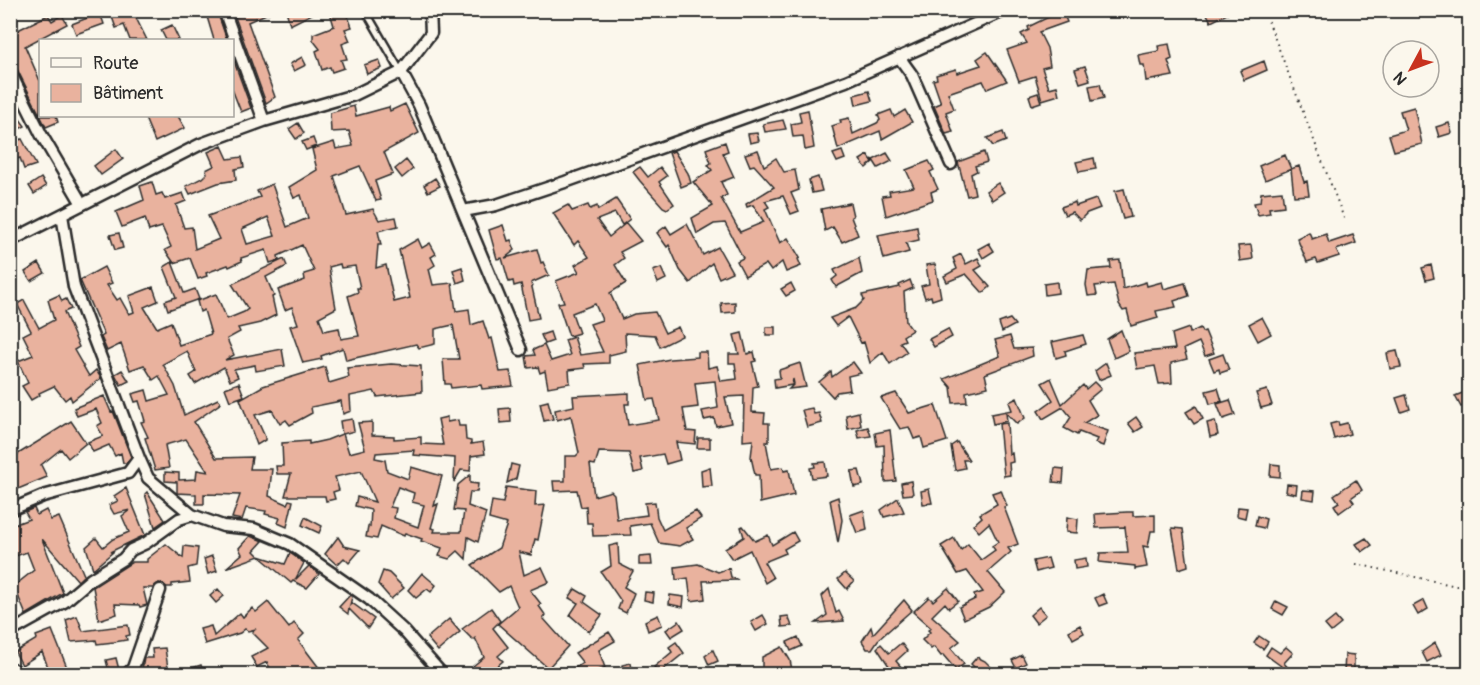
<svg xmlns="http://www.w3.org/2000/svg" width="1480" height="685" font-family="Pangolin,sans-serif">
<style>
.building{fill:#e9b29e;stroke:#2b2b2b;stroke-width:1.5;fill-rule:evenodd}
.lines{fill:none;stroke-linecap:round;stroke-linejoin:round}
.lane-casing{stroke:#2b2b2b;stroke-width:10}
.street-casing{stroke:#2b2b2b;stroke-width:15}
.highway-casing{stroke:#2b2b2b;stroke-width:24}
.path{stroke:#2b2b2b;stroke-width:2;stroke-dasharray:1.5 4.5;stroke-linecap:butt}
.lane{stroke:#fbf7ec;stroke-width:5}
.street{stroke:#fbf7ec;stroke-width:10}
.highway{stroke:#fbf7ec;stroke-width:20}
</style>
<rect width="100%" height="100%" fill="#fbf7ec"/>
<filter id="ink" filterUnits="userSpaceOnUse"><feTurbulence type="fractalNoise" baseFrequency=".0167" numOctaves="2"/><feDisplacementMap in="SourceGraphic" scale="12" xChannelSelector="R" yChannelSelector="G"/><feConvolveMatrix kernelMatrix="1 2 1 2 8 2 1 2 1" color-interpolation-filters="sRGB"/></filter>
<g filter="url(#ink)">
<path class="building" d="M118 10H132L147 40H130L124 25 116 28 112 17 120 14Z
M205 10 217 11 227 40H214Z
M243 10H275L248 22 275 97 266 103 235 17 244 13Z
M286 10H320L290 25Z
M1053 10H1062L1067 22 1039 32 1047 48 1050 66 1042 68 1049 88 1057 86 1059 95 1042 100 1035 76 1019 81 1007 50 1027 43 1021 34 1029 30 1028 27 1055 14Z
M1215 10H1235L1211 22 1207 14Z
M346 11 352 27 345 29 350 41 342 44 347 59 341 60 344 68 332 72 330 67 322 70 316 51 320 49 313 40V34L334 26 331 16Z
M100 13 104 24 76 34 72 24Z
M48 15 52 21 62 15 67 24 25 46 40 81V116H56L58 122 46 127 13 61 10 34Z
M172 25 179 40H166L161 30Z
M1169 44 1172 59 1168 61 1173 76 1146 81 1144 65H1140L1138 55 1159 51 1158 46Z
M987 52 1007 81 987 89 983 81 948 93 954 109 946 112 953 132 946 134 934 106 941 103 933 80 937 79 936 75 956 69 957 73 981 65 977 59Z
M232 56 251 108 241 112 232 89Z
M302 57 306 65 294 71 290 64Z
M379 60 382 68 367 74 364 65Z
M1264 61 1267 70 1244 80 1240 71Z
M1085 66 1090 80 1080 83 1075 69Z
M1100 84 1104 98 1092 101 1089 86Z
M869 91 872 101 856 105 854 95Z
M1038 93 1041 102 1032 105 1029 96Z
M405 104 419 133 384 152 393 174 375 181 381 200 376 201 360 166 334 176 346 215 373 209 379 220 396 217 398 226 378 231 381 245H378L376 268 386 265 394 302 410 298 399 250 418 239 422 248 430 243 436 254 431 257 435 265 429 269 433 285 452 283 456 311 469 309 471 325 483 321 489 339 492 338 500 372 510 371 513 386 482 389 481 385 451 388 450 384H445L443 359H459L453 325 435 329V344L419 348 416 344 346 360 343 348 321 356 322 359 303 363 290 326 298 324 292 307 285 310 278 290 305 280 304 274 314 271 302 245 278 256 279 260 270 263 266 250 241 258 242 261 229 267 228 265 206 273 207 276 198 279 190 258 174 263 165 250 171 247 162 227 149 231 145 218 122 227 116 212 144 200 140 186 152 182 156 195 162 193 165 199 183 193 186 201 176 205 184 228 192 227 195 249 219 239 208 216 260 197 257 191 272 184 287 227 308 218 301 195 294 198 289 187 317 170 312 149 334 142 336 149 353 146 349 131 331 132 330 113 354 106 356 116 389 107 390 111ZM268 217 275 236 247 244 242 229ZM340 264 341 268 355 266 360 288H357L358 292 348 296 359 336 341 339 339 328 324 331 319 317 336 308 329 267Z
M10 106 25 126 13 132 10 127Z
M1414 107 1422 144 1394 151 1389 135 1406 130 1400 111Z
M808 110 814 148 805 150 803 136 793 137 791 124 801 122 799 112Z
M891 110 894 117 905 110 912 122 882 139 880 131 838 149 832 126 841 123 840 120 849 118 853 134 877 123 880 120 878 115Z
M144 116H178L185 128 155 142Z
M783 120 786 129 765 132 763 124Z
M298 123 304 133 296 139 289 129Z
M1449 123 1452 133 1439 137 1436 127Z
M1003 132 1006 141 993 146 987 138Z
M757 133 759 141 750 143 748 134Z
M313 138 316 146 306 150 302 142Z
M22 139 36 165 24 169 20 158 10 161V143Z
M725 142 728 151 723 153 734 177 721 182 727 195 721 198 740 232 764 222 753 205 747 207 746 204 774 187 754 165 750 166 745 154 758 150 764 166 776 158 784 172 795 170 799 190 791 193 799 211 791 214 783 196 765 201 769 207 765 209 780 243 788 238 800 258 798 259 801 266 786 272 782 262 771 271 766 264 745 276 737 261 743 258 725 223 714 224 697 234 692 218 713 206 693 182 712 170 708 165 711 163 706 149Z
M222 146 228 159 242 157 244 167 235 169 236 180 218 183 190 194 186 186 202 178 207 173 206 170 214 166 208 152Z
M116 149 123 159 101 175 94 166Z
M674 151 688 173 691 183 681 187 669 153Z
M842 151 845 159 837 162 833 154Z
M984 152 987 162 975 166 977 171 971 174 975 194 967 196 958 162Z
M887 153 892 161 878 168 873 160Z
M868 155 873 162 866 168 860 160Z
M1285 155 1291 169 1299 166 1304 182 1307 181 1309 195 1294 196 1291 169 1265 180 1259 166Z
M1094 158 1096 169 1079 172 1076 162Z
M406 160 413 169 402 178 395 169Z
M929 161 934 170 930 172 938 189 931 192 933 200 886 216 882 196 890 195 889 191 914 187 906 170Z
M640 167 648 177 660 167 667 176 659 182 674 204 667 209 663 207 640 181 633 172Z
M818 177 822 191 812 193 809 180Z
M41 178 46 186 34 194 29 186Z
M435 178 440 186 428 192 424 185Z
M998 183 1004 192 992 200 986 191Z
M1124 189 1131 217 1123 219 1115 191Z
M1282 191 1284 206 1269 208 1270 213 1258 215 1254 203 1260 202 1261 193Z
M616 199 630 219 622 225 615 213 597 220 609 237 626 223 641 241 620 252 624 258 615 265 626 283 610 293 622 319 634 314 655 312 665 333 678 327 682 336 660 347 655 335 625 333 626 351 609 355V363L584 364 585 368 569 370 570 383 548 387 545 371 540 373 538 367 528 368 526 356 535 355 533 350 544 345 551 361 570 355 565 340 574 337 580 355 603 352 590 324 602 320 595 304 572 313 579 333 569 336 558 303 564 302 556 281 579 272 575 265 589 257 578 241 574 245 553 213 568 205 572 211 588 205 590 209 597 206 598 210Z
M1096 199 1100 208 1087 213 1080 220 1072 212 1065 215 1061 207 1075 202 1076 206Z
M850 203 853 216 851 217 858 235 842 242 833 227 825 231 821 209Z
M687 224 703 255 718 247 732 272 719 278 712 263 690 283 680 270 669 245 667 247 657 233 666 226 671 234Z
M503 225 508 241 511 240 515 250 505 258 537 249 541 263 543 262 549 275 531 283 539 318 528 320 521 284 514 286 513 281 509 282 502 258 497 259 489 230Z
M917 227 919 240 906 243 909 252 884 259 878 235Z
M1309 232 1312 239 1326 234 1329 243 1353 235 1356 243 1336 250 1339 256 1318 263 1316 259 1307 262 1297 238Z
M119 233 123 248 115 250 110 235Z
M989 243 994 251 983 258 978 249Z
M1251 245 1253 259 1240 261 1238 246Z
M961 254 966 264 978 258 982 266 975 270 990 287 983 293 966 274 947 282 944 276 957 269 953 258Z
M859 258 862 273 836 287 832 280 837 276 834 270Z
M284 259 287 266 266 277 274 296 272 297 276 315 260 323 238 328 240 332 227 339 234 355 225 360 282 349 285 366 256 371 255 365 234 369 238 377 230 381 224 367 195 384 190 376 196 372 187 351 163 364 175 386 184 415 218 399 221 403 194 422 216 458 252 457 250 469H272L269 496 287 504 289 500 293 501 287 527 278 523 280 518 265 514 266 511 246 508 242 520 232 518 240 495 204 494V504H196V494L177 493V482L165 481V472L179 473V480L196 479 197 470 208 472 186 439 165 445 169 468 155 470 145 438 148 437 141 422 145 421 139 401 135 402 132 394 146 390 149 401 169 395 159 376 153 380 144 365 130 370 121 344 107 351 101 337 104 335 80 280 104 267 112 283 107 285 117 300 120 298 129 314 134 312 129 296 153 287 158 301 144 307 157 328 171 322 179 345 211 334 204 310 200 312 197 301 216 294 227 319 244 312 248 309 232 284Z
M1120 260 1123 289 1146 282 1147 286 1162 282 1164 289 1185 283 1189 296 1174 301 1176 307 1156 311 1158 318 1131 326 1127 310 1123 311 1119 305 1114 284 1095 286 1097 295 1088 296 1086 285 1088 270 1111 268 1110 261Z
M172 262 184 293 195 289 199 299 168 310 165 301 176 297 164 267Z
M39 263 45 273 31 281 25 272Z
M935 264 941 297 932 300 931 296 925 298 921 286 929 284 926 265Z
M1431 265 1434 278 1426 280 1422 268Z
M462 267 465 280 457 283 453 270Z
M661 268 666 279 658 283 653 271Z
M910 280 913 288 904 292 906 322 912 330 903 336 905 340 900 342 907 352 890 364 883 352 870 363 864 342 861 343 848 317 836 326 830 318 856 308 864 300 862 295 900 287 899 285Z
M1057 282 1058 293 1045 295 1044 284Z
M791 283 795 291 786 296 781 289Z
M59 295 62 301 66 299 71 309 64 312 79 347 74 350 89 376 96 370 101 378 72 401 70 396 65 400 54 386 39 393 40 395 31 400 22 386 28 383 18 361 33 355 23 335 31 331 17 304 24 300 39 328 54 320 48 300Z
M735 302V312L722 313 721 303Z
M1262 317 1271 334 1258 341 1249 324Z
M1010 319 1015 325 1002 332 999 323Z
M766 327H775V335H766Z
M1189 328 1190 333 1200 328 1202 332 1205 331 1214 353 1205 356 1199 342 1184 349 1187 359 1171 363 1172 383 1159 384 1155 366 1137 369 1134 353 1175 349 1172 334Z
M948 329 952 337 934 347 929 339Z
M1121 330 1129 351 1114 358 1107 339Z
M550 332 553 341 545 344 541 335Z
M742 333 747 354 754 352 756 361 752 362 758 386 753 387 752 412 765 413 764 423H769V442H766L771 469 783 467 784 471 789 470 794 495 760 503 759 475H755L751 457 753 440 743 441 744 396 725 397 731 423 716 426 714 418 704 420 702 411 718 408 715 381 695 383 698 407 683 409 687 431 696 432 695 444 676 442 680 460 666 464 663 454 640 458 643 471 634 473 629 453 599 452 595 465 590 464 594 496 611 491 614 494 617 519 647 515 645 503 655 502 657 517 663 530 696 511 701 518 686 528 693 539 680 546 659 543 650 523 630 526 631 535 593 536 592 523H587L586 506 581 507 577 490 554 491 553 481H565V456H576L579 453 571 416 557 420 555 410 574 406 573 396 629 393V404H625L628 425 659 420 654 399 647 400 640 365 670 359 698 357V352H707L708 368 717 366 721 381 737 379 735 363H729V354H739L734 335Z
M1083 335 1086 344 1065 351 1066 355 1056 358 1052 342Z
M1010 336 1014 349 1032 348 1033 356 985 374 988 387 966 392 967 402 953 403 951 387 944 379 1000 356 995 340Z
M1397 351 1401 367 1390 369 1387 353Z
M1223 354 1229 370 1220 373 1219 369 1214 371 1209 359Z
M853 362 861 373 848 376 850 390 837 392 833 397 819 382 831 372 832 377Z
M800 363 806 387 789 389 794 384 793 379 792 385 775 388 774 379 780 378 779 370Z
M1106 363 1111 375 1099 380 1095 371Z
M391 364 421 366 422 392 377 397 374 391 350 396 351 411 343 414 341 401 311 407 312 413 290 425 286 420 280 424 272 410 255 415 265 437V440L257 445 240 399 263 386 325 367 329 383 349 377 347 368Z
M122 370 129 381 121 385 115 374Z
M1051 378 1062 404 1083 385 1086 389 1094 382 1101 389 1088 400 1097 415 1084 423 1108 431 1103 446 1095 443 1097 439 1079 432 1077 435 1064 428 1071 417 1063 407 1043 419 1038 411 1053 400 1042 383Z
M239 383 244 396 230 401 225 388Z
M1218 388 1222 401 1210 404 1206 391Z
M1267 390 1272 405 1261 408 1256 393Z
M1470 390V403L1461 407 1455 396Z
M896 393 909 413 935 405 947 441 924 448 921 437 914 439 909 427 900 429 881 398Z
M1406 395 1410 409 1401 412 1396 398Z
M104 396 111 412 113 411 131 457 126 463H123L121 453 115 456 109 445 93 452 88 442 103 436 97 426 102 423 96 409 77 416 74 408Z
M1017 398 1025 418 1017 424 1006 413 1007 421 993 424 991 414 1012 410 1009 402Z
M1230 400 1235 415 1223 419 1217 404Z
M548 401 553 419 544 421 540 403Z
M1196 406 1203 419 1194 424 1186 412Z
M510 408 511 422 500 423 499 409Z
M812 408 814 414 819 413 822 423 807 427 802 410Z
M859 412 861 426 848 429 846 415Z
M447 417V422L458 420 459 426H465L466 440 471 441V444L483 442 485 454 471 456 470 471 461 470 454 482 455 458 413 455 414 450 376 453 375 458 385 460 387 471 408 479 411 467 442 476 434 506 438 504 431 528 435 529 434 532H461L464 511 454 510 458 485 470 475V483L478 484 477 492H470L468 506 486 513 478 542 468 537 466 559 458 551 449 559 439 556 442 548 421 541 422 539 405 533 404 536 381 526 377 539 366 537 368 526 370 527 371 510 355 506 357 497 375 502 361 471 335 477 339 490 333 492 335 499 326 501 325 496H285L291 474H277L276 466H283L282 443 309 441V444L327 440 342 434 340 421 352 419 354 431 343 434 349 453 365 449 358 423 372 422V435L394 436V439L421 437V444L443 445 438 419ZM398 487 414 493 412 502 424 505 418 527 394 518 396 508 390 507Z
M1136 417 1143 427 1135 432 1128 423Z
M71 421 86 443 68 458 61 449 41 465 47 477 18 489 10 472V459Z
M1215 421 1218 435 1210 437 1207 423Z
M1338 422 1339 425 1347 423 1350 434 1334 439 1330 424Z
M1007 423 1009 454 1012 453 1013 462 1009 463 1010 475 1004 476 999 424Z
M868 427 871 436 859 438 857 430Z
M890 430 896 481 885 482 884 445 877 446 875 433Z
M698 438H710V448H697Z
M957 442 969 460H963L965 468 955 470 951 446Z
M825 462 827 476 812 478 810 468 815 467 814 463Z
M511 464 519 466 516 479 507 483Z
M1271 464 1280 465V477L1270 476Z
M710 467 712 486 702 487 701 470Z
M1055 468 1064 469 1063 483 1053 482Z
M859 470 863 485 854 487 851 471Z
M1356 480 1362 490 1351 498 1354 502 1339 513 1334 505 1339 502 1334 495Z
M911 481 913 494 903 495 901 483Z
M1287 484 1297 485 1296 494 1286 492Z
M506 487 536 491 535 506 545 505 538 540 535 539 531 555 519 552 524 575 542 567 549 582 530 590 541 604 539 606 546 616 543 618 568 646 548 668 498 624 518 607 509 586 499 592 472 565 499 548 507 524 489 519 492 501 503 503Z
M126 488 145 535 110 552H113L93 569 86 547 96 538 103 547 113 539 129 532 122 516 130 510 114 514 109 505 118 501 114 496Z
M929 489 932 503 923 504 921 491Z
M1001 490 1007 506 1004 507 1018 544 1008 548 1011 552 988 572 1005 592 989 607 964 619 959 607 975 599 974 595 983 592 967 571 958 574 941 546 954 538 961 550 968 544 981 560 995 550 992 546 998 542 989 523 979 532 973 525 982 517 980 514 997 504 992 493Z
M1303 490 1315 491 1314 500 1302 498Z
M147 492 165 520 155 527 145 494Z
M838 497 842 520 838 543 830 500Z
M898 498 904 512 884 517 881 510Z
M1238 507 1247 508 1245 518 1237 516Z
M34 508 37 515 46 510 51 520 59 517 84 575 78 581 42 539 63 593 26 615 14 586 34 570 27 552 10 558V526L29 519 25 512Z
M864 510 867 530 857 533 850 515Z
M1127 512H1133V516L1155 515V531H1151L1148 547 1143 546 1147 567 1135 569V566L1099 562 1100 553 1128 552 1125 527 1096 528 1095 514Z
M1257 516 1266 519 1264 528 1255 526Z
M305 517 322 526 319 533 302 525Z
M1067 517 1078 519 1077 533 1066 532Z
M743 526 755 541 768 535 772 545 793 532 798 541 784 549 786 553 764 562 773 578 765 583 750 550 732 559 725 549 744 537 741 527Z
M1172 528 1183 529 1188 566 1179 569Z
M250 536 263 541 254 551 259 556 285 564 290 553 304 563 295 580 309 566 319 574 307 588 293 581 291 583 259 556 226 568 242 554 239 548Z
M338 537 344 546 360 550 349 563 344 558 337 565 325 554Z
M1366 538 1372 545 1362 552 1356 544Z
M166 544 183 558 184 546 198 548 196 566 188 568 190 582 172 584V587H167L159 583 153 588H143L147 605 140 607 139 605 115 604 117 614 99 620 93 587 132 562H147V559Z
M618 544 619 564 633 571 624 587 634 593 626 613 618 609 621 601 601 572 611 566 609 546Z
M212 556 217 571 208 574 204 559Z
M651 556 652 565H639V557Z
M1048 558 1051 568 1036 572 1033 561Z
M1086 558 1087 567 1075 569 1074 560Z
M698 564 718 572 729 568 731 577 738 580 703 581 705 599 691 601 688 578 676 580 675 567Z
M383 571 389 573 404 588 391 599 378 584Z
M422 573 436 585 431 592 427 589 416 598 408 590Z
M845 573 854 581 847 589 838 579Z
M948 588 958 601 949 608 945 603 932 616 960 641 951 648 964 664 956 670 943 655 941 656 934 647 931 649 922 640 930 632 928 630 931 628 913 612 929 597 933 601Z
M218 589 224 596 216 603 210 596Z
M575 589 587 596 584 602 602 615 589 632 570 615 578 603 569 598Z
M829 589 836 613 839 611 844 621 816 623 827 615 822 596Z
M645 592 654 593 653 602 644 600Z
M1103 594 1107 603 1099 606 1095 598Z
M350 595 352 597 350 605 352 603 374 619 368 628 349 609 348 614 339 607Z
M670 595 684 597 683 607 669 604Z
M904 600 912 610 878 640 872 649H867L862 641 871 627 873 634Z
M1424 600 1428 609 1418 615 1413 606Z
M1276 601 1288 607 1283 615 1272 609Z
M268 602 289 628 294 623 304 634 298 640 320 669 314 675H273L267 662 257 667 251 657 268 648 252 632 256 629 248 631 245 629 240 633 205 644 200 629 211 626 214 636 240 613 243 617 252 608 256 612Z
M1039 607 1046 615 1036 623 1030 615Z
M491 608 500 621 493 628 508 647 498 656 503 661 486 675H480L473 666 484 657 475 638 473 640 462 629Z
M658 615 662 625 648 631 645 621Z
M763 615 768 624 756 631 751 622Z
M77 616 83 631 128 625 130 635 126 636 127 640 114 642 97 644 96 640 71 642 66 620Z
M788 616 792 626 782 627 781 617Z
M1335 617 1341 624 1331 632 1325 625Z
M449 619 460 632 438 651 427 638Z
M679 621 684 629 671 637 666 630Z
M1080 625 1084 633 1073 639 1069 631Z
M52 630 70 675H51L42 652 22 665 15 652 37 639 36 636Z
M609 632 615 641 599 650 605 668 583 675H564L583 663 575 653Z
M1259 636 1268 642 1263 649 1254 643Z
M798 637 802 646 791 651 787 642Z
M676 642 684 653 659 673 654 667 672 652 669 647Z
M901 643 907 651 896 661 908 675H895L877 648 881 644 889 653Z
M1435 643 1441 655 1427 662 1422 652Z
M782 647 790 660 793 675 762 673V657Z
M1271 647 1280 653 1286 647 1293 653 1284 663 1294 675H1271L1281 666 1266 655Z
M165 648 169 675H141L144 658H153L152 649Z
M713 650 718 661 709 665 705 656Z
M1345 654 1354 655V672H1344Z
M1022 655 1026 663 1016 668 1012 660Z
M977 657 985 661 999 675H982L971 664Z
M116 658 119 670 109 672 106 660Z
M631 663 633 675H623L622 665Z
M201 665 204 675H177V673Z"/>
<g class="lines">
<defs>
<path id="lane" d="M365 10 401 72"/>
<path id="street" d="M224 10 264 121
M899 57 912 75 951 164
M10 72 41 134 82 204
M401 72 431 33 430 10
M463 211 521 350
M62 215 74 287 139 458 148 478 192 515
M10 241 201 144 264 121 354 95 401 72 419 105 463 211 496 205 565 182 846 81 1006 10
M10 510 43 496 128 473 139 458
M10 632 64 602 91 579 123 559 131 550 146 543 179 519 192 515 223 526 254 529 290 544 369 599 404 631 442 674
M127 674 133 668 160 590"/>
<path id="highway" d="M10 673 12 674"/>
</defs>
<use href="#lane" class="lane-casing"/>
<use href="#street" class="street-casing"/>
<use href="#highway" class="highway-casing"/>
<path class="path" d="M1264 10 1345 221
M1356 564 1470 589"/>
<use href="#lane" class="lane"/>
<use href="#street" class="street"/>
<use href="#highway" class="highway"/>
</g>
</g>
<rect width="1480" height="685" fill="none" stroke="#fbf7ec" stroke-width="36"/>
<rect x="18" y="18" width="1444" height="649" fill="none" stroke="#2b2b2b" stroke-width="2" filter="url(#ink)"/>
<rect x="39" y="39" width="195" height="78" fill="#fbf7ec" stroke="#a8a59f" stroke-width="1.5"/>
<rect x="51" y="58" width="30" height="9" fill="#fbf7ec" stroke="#a8a59f" stroke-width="1.5"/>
<text x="93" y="69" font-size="18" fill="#2b2b2b">Route</text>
<rect x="51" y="84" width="30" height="18" fill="#e9b29e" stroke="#a8a59f" stroke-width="1.5"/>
<text x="93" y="99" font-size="18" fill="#2b2b2b">Bâtiment</text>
<g transform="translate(1411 69) rotate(229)"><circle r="28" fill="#fbf7ec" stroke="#a8a59f" stroke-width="1.5"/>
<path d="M0-4.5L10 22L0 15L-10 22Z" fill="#c8321e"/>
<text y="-9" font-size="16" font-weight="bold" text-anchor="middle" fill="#2b2b2b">N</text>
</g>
</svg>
